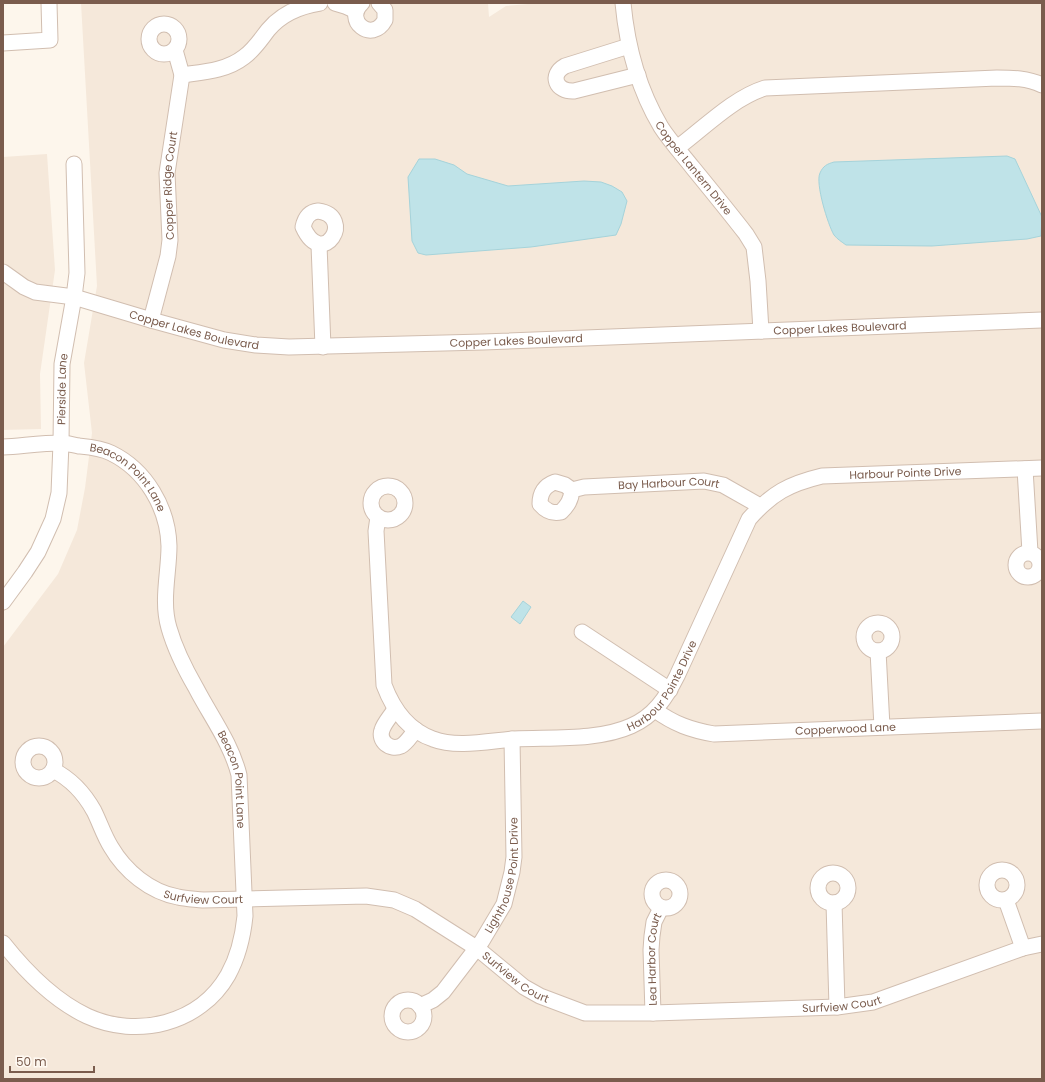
<svg xmlns="http://www.w3.org/2000/svg" width="1045" height="1082" font-family="Poppins,sans-serif">
<style>
.residential{fill:#f5e8da}
.water{fill:#bfe3e8;stroke:#a5d3da}
.lines{fill:none;stroke-linecap:round;stroke-linejoin:round}
.minor-casing{stroke:#d1beb0;stroke-width:17}
.minor{stroke:#fff;stroke-width:15}
.labels{text-anchor:middle;dominant-baseline:central;stroke-width:3;stroke-linejoin:round;paint-order:stroke}
.street-label{font-size:11px;fill:#7a5c4d;stroke:#fffaf3}
</style>
<rect width="100%" height="100%" fill="#fdf6ec"/>
<path class="residential" d="M81 3H488L489 17 506 6 528 4 529 3H1042V1079H3V647L58 574 77 530 85 488 92 433 84 363 97 286Z
M47 154 55 270 40 374 41 429 3 430V157Z"/>
<path class="water" d="M1007 156 1015 159 1042 217 1041 236 1027 239 932 246 846 245C842 242 837 239 834 235 828 225 815 183 820 173 823 166 827 164 834 162Z
M419 159H435L454 165 467 174 508 186 584 181 601 182 612 186 622 192 627 201 621 224 616 235 531 247 426 255 418 253 412 241 408 177Z
M523 601 531 607 520 624 511 617Z"/>
<g class="lines">
<defs>
<g id="minor">
<path d="M335 3 345 6 356 11"/>
<path d="M362 3C343 20 372 44 385 20V10L379 3"/>
<path id="s1" d="M623 3C627 46 639 90 661 127 670 141 682 154 693 168 711 190 729 212 746 234L754 247 758 281 761 331"/>
<circle cx="164" cy="39" r="15"/>
<path d="M3 43 50 40 49 3"/>
<path d="M629 46 565 66C549 75 556 92 574 91L638 75"/>
<path d="M182 75C203 72 226 71 244 57 254 50 261 39 268 30 281 14 301 6 320 3"/>
<path d="M677 148C704 128 733 98 765 88L997 78C1013 78 1027 78 1042 85"/>
<path d="M318 211C356 216 323 271 303 227 305 218 309 212 318 211Z"/>
<path d="M319 245 323 347"/>
<path id="s2" d="M3 272 24 287 35 292 74 297 151 320 224 340 256 345 289 347 483 342 1042 320"/>
<path id="s3" d="M151 320 168 256 170 240 167 173 182 75 175 50"/>
<path id="s4" d="M3 447C22 446 41 443 61 443 66 443 73 445 79 446 89 447 101 448 111 453 146 470 168 508 169 546 169 573 161 601 169 628 175 649 185 669 196 688 211 717 231 743 239 775L245 916C243 936 238 957 228 975 200 1024 137 1039 87 1016 53 1000 26 972 3 943"/>
<path d="M1025 469 1030 552"/>
<circle cx="388" cy="503" r="17"/>
<path id="s5" d="M572 490C571 500 568 505 561 512 552 514 546 511 540 504 540 493 544 486 555 482L565 485 572 490 584 487 704 481 723 485 760 506"/>
<path id="s6" d="M378 517 376 531 384 685C393 709 407 730 433 739 456 748 489 741 514 739 550 737 598 741 631 726 654 716 666 698 677 676L749 519C772 493 789 484 822 476L1042 468"/>
<circle cx="1028" cy="565" r="12"/>
<path id="s7" d="M3 602 25 572 38 552 53 519 59 493 61 443 62 364 74 297 77 273 74 164"/>
<circle cx="878" cy="637" r="14"/>
<path d="M582 632 670 690"/>
<path d="M878 651 882 727"/>
<path d="M395 709C391 716 384 723 382 730 378 741 390 751 401 746 407 743 411 735 416 730"/>
<path id="s8" d="M655 710C674 724 691 730 714 734L1042 721"/>
<circle cx="39" cy="762" r="16"/>
<path id="s9" d="M53 770C71 779 84 793 94 811 100 823 104 836 111 847 125 871 150 892 178 897 186 899 195 899 203 900L366 896 394 900 415 909 478 949 524 987 540 996 585 1013H653L837 1007 873 1002 1023 948 1042 944"/>
<circle cx="1002" cy="885" r="15"/>
<circle cx="833" cy="888" r="15"/>
<circle cx="666" cy="894" r="14"/>
<path d="M1006 900 1023 948"/>
<path d="M834 903 837 1007"/>
<circle cx="408" cy="1016" r="16"/>
<path id="s10" d="M420 1006 433 1000 443 992 482 941 504 904 512 872 514 857 512 739"/>
<path id="s11" d="M653 1013 651 950 652 936 654 922 661 908"/>
</g>
</defs>
<use href="#minor" class="minor-casing"/>
<use href="#minor" class="minor"/>
</g>
<g class="labels">
<g class="street-label">
<text stroke="none"><textPath href="#s1" startOffset="183">Copper Lantern Drive</textPath></text>
<text stroke="none"><textPath href="#s3" startOffset="137">Copper Ridge Court</textPath></text>
<text stroke="none"><textPath href="#s2" startOffset="850">Copper Lakes Boulevard</textPath></text>
<text stroke="none"><textPath href="#s2" startOffset="202">Copper Lakes Boulevard</textPath></text>
<text stroke="none"><textPath href="#s2" startOffset="526">Copper Lakes Boulevard</textPath></text>
<text stroke="none"><textPath href="#s7" startOffset="228">Pierside Lane</textPath></text>
<text stroke="none"><textPath href="#s6" startOffset="856">Harbour Pointe Drive</textPath></text>
<text stroke="none"><textPath href="#s4" startOffset="138">Beacon Point Lane</textPath></text>
<text stroke="none"><textPath href="#s5" startOffset="194">Bay Harbour Court</textPath></text>
<text stroke="none"><textPath href="#s6" startOffset="496">Harbour Pointe Drive</textPath></text>
<text stroke="none"><textPath href="#s8" startOffset="196">Copperwood Lane</textPath></text>
<text stroke="none"><textPath href="#s4" startOffset="473">Beacon Point Lane</textPath></text>
<text stroke="none"><textPath href="#s10" startOffset="162">Lighthouse Point Drive</textPath></text>
<text stroke="none"><textPath href="#s9" startOffset="210">Surfview Court</textPath></text>
<text stroke="none"><textPath href="#s11" startOffset="54">Lea Harbor Court</textPath></text>
<text stroke="none"><textPath href="#s9" startOffset="546">Surfview Court</textPath></text>
<text stroke="none"><textPath href="#s9" startOffset="882">Surfview Court</textPath></text>
</g>
</g>
<rect width="1045" height="1082" fill="none" stroke="#7a5c4d" stroke-width="8"/>
<path d="M10 1066v6h84v-6" fill="none" stroke="#7a5c4d" stroke-width="2"/>
<text x="16" y="1066" font-size="12" fill="#7a5c4d" stroke="#fffaf3" stroke-width="3" paint-order="stroke">50 m</text>
</svg>
